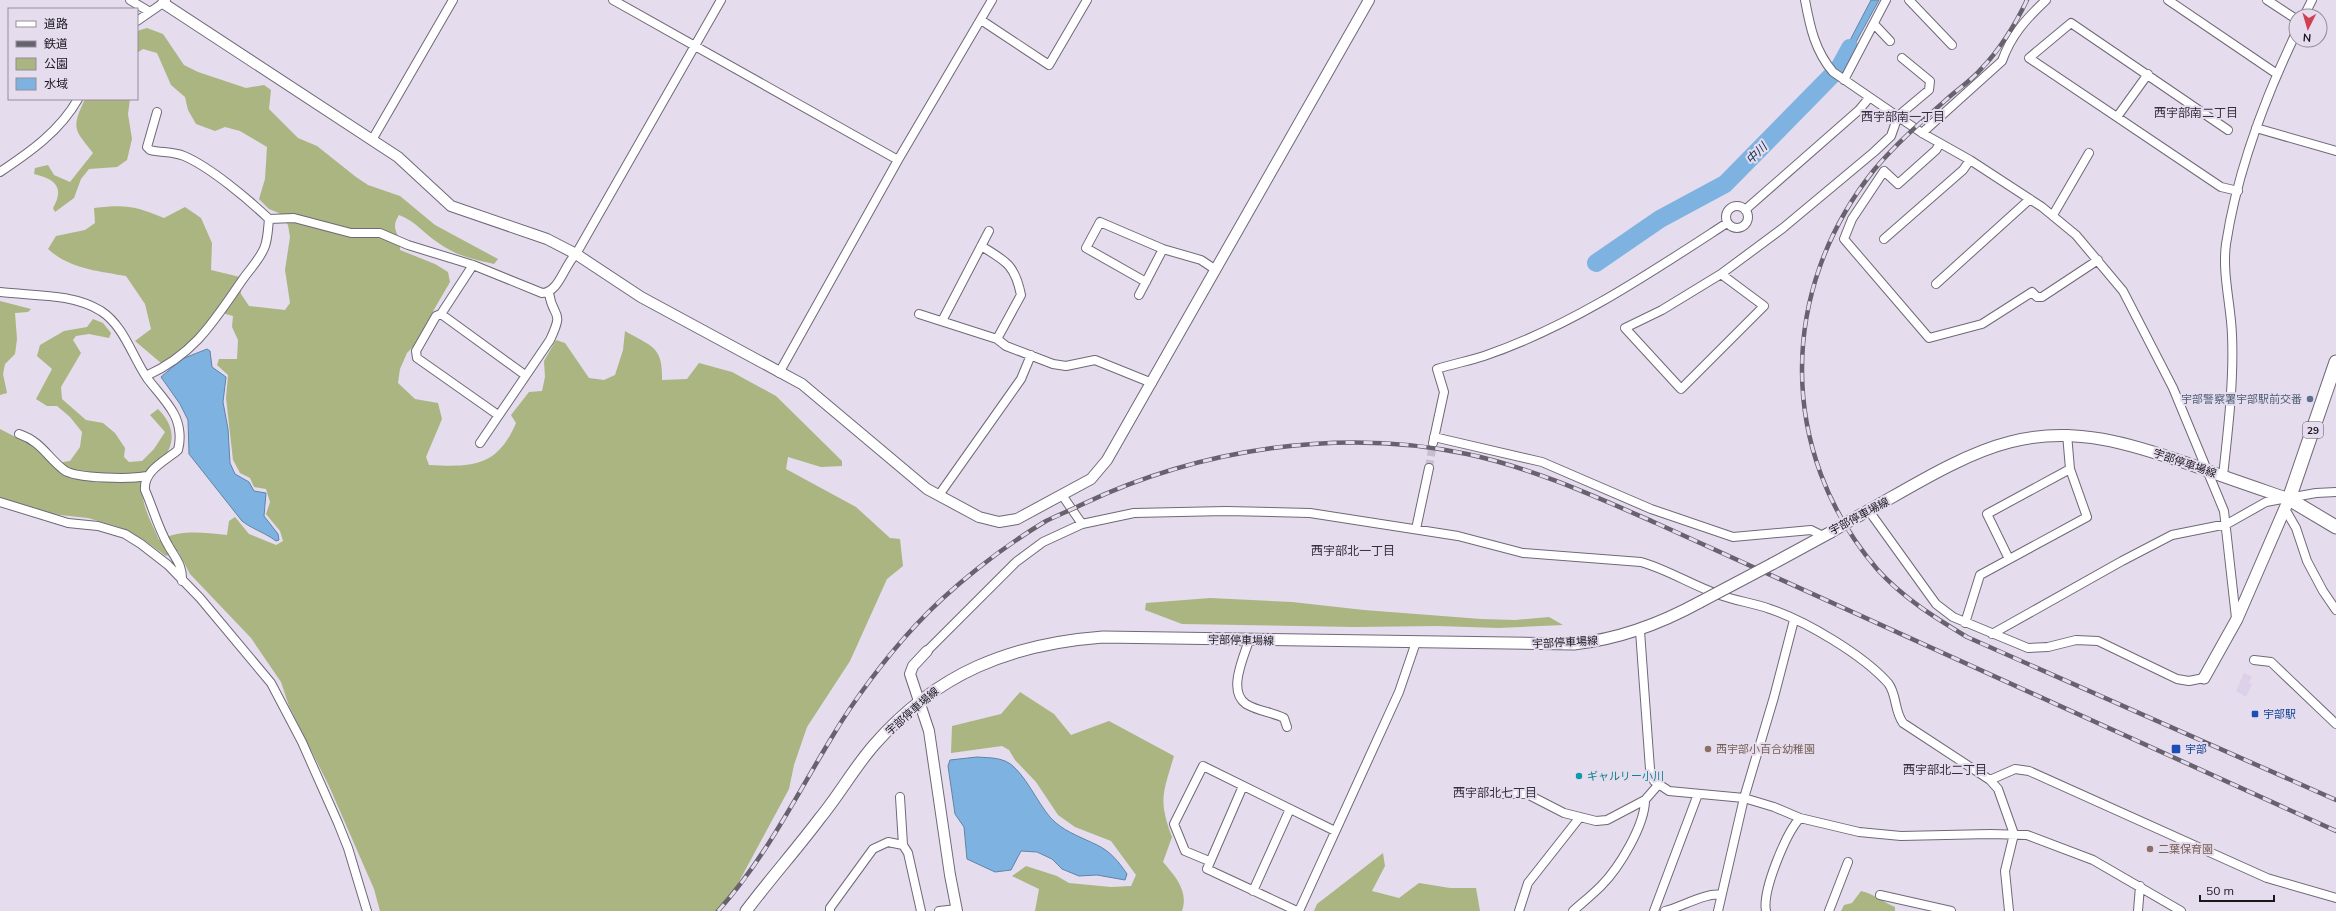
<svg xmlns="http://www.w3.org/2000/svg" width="2336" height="911" font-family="Mulish,'Noto Sans JP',sans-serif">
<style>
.built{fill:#ddd0e9}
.green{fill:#aab581}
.water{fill:#7eb3e1;stroke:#6084a6}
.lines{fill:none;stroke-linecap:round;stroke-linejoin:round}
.river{stroke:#7eb3e1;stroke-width:18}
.minor-tunnel{stroke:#c7becf;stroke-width:8;stroke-dasharray:8 4;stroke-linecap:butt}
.minor-casing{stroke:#706877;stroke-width:10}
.tertiary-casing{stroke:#706877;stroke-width:12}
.secondary-casing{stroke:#706877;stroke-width:13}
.primary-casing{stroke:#706877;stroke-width:15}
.minor{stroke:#fff;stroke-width:8}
.tertiary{stroke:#fff;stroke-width:10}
.secondary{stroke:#fff;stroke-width:11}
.primary{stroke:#fff;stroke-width:13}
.rail-casing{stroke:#68626e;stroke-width:4.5}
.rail{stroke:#e5dcee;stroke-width:3;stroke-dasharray:9;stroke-linecap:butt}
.secondary-bridge-casing{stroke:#706877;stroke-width:13;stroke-linecap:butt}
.secondary-bridge{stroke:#fff;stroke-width:11}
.service-dot{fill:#5c6f8a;stroke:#e5dcee;stroke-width:1.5}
.transit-dot{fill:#1a4fb4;stroke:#e5dcee;stroke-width:1.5}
.education-dot{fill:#8d6e63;stroke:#e5dcee;stroke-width:1.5}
.culture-dot{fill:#0f9aa8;stroke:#e5dcee;stroke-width:1.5}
.labels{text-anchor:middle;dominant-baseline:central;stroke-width:4;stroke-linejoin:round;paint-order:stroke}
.shield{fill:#e5dcee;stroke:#57515c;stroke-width:1}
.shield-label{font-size:10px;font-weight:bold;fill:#1a161d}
.service-label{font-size:11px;fill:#4e5e75;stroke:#e5dcee;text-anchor:end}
.street-label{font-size:11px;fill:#1a161d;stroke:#e5dcee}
.transit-label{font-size:11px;fill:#164399;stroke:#e5dcee;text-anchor:start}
.education-label{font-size:11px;fill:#785e54;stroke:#e5dcee;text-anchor:start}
.culture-label{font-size:11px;fill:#0d838f;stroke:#e5dcee;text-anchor:start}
.neighbourhood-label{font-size:12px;fill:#352e3c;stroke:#e5dcee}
.water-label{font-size:12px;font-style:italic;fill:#093352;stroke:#e5dcee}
</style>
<rect width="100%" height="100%" fill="#e5dcee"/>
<path class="built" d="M2244 673 2252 677 2249 683 2252 684 2246 697 2236 691Z"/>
<path class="green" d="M147 28 163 34 184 65 198 72 246 88 264 85 271 90 269 109 298 138 317 146 356 177 368 185 400 196 435 225 498 259 494 264C472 259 456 256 437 242 422 232 417 222 399 215 393 224 394 230 400 239V250L435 264 448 272 450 282 432 313 430 329 407 353 400 369 398 383 415 399 438 403 442 419 426 457 429 465C471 467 497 468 516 423L511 415 529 392 542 391 545 377 544 361 556 340 565 343 589 378 604 380 615 375 623 350 625 331C652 347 663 346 662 380L687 379 699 363 732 372 776 396 842 461V466L821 467 788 457 786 469 856 507 890 538 900 539 903 566 887 579 850 661 807 727 794 765 789 789 728 902 717 911H380L374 889 329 786 289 706 281 682 251 638 190 574 178 551 166 556 144 540 119 527 88 518 51 514 0 497V429L35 447 51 464 70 461 80 447 82 432 70 417 57 406H47L36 399 52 369 37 356 40 345 64 331 87 327 93 319 103 323 111 333 109 338 89 334 76 336 73 340 81 353 61 387 62 399 86 420 103 423 115 433 125 448 124 457 129 462 142 461 154 449 165 432 150 415 158 409C183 434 171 459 143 474 139 503 148 514 159 540 184 529 201 533 227 535L229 521 235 517 249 534 276 545 283 541 280 531 266 514 270 502 266 489 254 487 250 478 240 473 233 460 226 398 228 375 217 365 219 359H237L238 340 232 327 233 316 215 311C199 336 186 347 161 363L135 341 151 329 145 304 126 276C98 271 70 269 48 249L56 236 85 230 95 223 94 208C125 204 136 206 164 218L185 207 201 218 212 243 211 270 240 277 241 294 249 306 285 310 290 303 285 270 290 237 288 225 279 213 269 209 259 199 265 179 267 147 240 131 225 127 215 131 196 124 188 110 185 97 171 85 157 53 143 49 137 53V31Z
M85 99H130L128 114 132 139 127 160 117 167 89 169 81 179 74 198 55 212 53 208C65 187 55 179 34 174L35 168 48 165 54 175 70 182 93 153C74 129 71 129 85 99Z
M0 301 31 309 28 312 15 313 17 339 15 354 5 364 3 374 7 393 0 395Z
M1210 598 1292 602 1364 610 1481 619 1515 620 1549 617 1563 625 1499 628 1438 626 1355 627 1182 624 1145 610 1146 603Z
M1020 692 1054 714 1071 735 1109 721 1174 756C1163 793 1158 800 1172 837L1163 862C1175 876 1189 891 1182 911H1035L1039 889 1012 876 1026 866 1057 876 1069 883 1111 887 1131 886 1136 875 1111 841 1075 827 1058 815 1036 782 1015 760 1009 750 1002 746 951 753 952 726 1001 714Z
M1383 853 1385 866 1372 891 1399 898 1419 883 1450 888H1476L1480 911H1314L1317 904Z
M1861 891C1874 894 1883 902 1895 907V911H1841L1844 905 1852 903Z"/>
<path class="water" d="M1871 0H1879L1840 71 1835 69Z
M207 349 210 351 212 367 226 377 223 402 228 429 230 463 235 474 249 482 254 491 266 493 264 516 278 534 279 540 276 541C264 532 252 529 242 521L189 454 188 420 180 404 161 377 182 359Z
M977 757C990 758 1004 757 1014 767 1030 782 1042 812 1056 823 1068 833 1083 838 1097 845 1110 851 1119 862 1127 874L1125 880 1097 875 1079 876 1062 869 1052 859 1037 852 1021 851 1011 870 995 872 967 859 964 827 955 814 948 766 950 760Z"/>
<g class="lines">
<path class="river" d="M1596 263 1660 219 1725 184 1839 68 1850 48"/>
<path class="minor-tunnel" d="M1429 468 1433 443"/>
<defs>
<path id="minor" d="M130 0 150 12
M613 0 898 160
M1805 0C1810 27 1815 51 1833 72L1922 133 1970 160 2042 207 2076 235 2123 291 2173 388 2224 511 2236 618
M1909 0 1952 45
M2168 0 2277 74
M2267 0 2296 19
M2304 16 2312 0
M981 20 1049 65 1087 0
M137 21 163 3
M1874 24 1890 41
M1844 80 1886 0
M157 112 147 147 150 150C161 153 172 151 184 156 210 167 248 199 269 219
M2117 117 2148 74
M2256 128 2336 151
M2228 130 2071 23 2029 58 2221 187 2238 191
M1922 133 2002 61C2011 35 2027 18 2046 0
M372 140 453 0
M1940 143 1936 150 1898 184 1884 171 1852 219 1844 239 1929 338 1982 324 2032 292 2037 297H2042L2098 260
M0 172C30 152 60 131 78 99
M1726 217a11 11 0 1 1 22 0a11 11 0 1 1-22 0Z
M1745 210 1859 110 1869 98
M2053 215 2089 153
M1884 239 1963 170 1970 160
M981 246C1006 261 1015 265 1021 295L997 339
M473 265 441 314 525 375
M1721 274 1764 306 1681 389 1625 328 1662 310Z
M1721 274 1783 228 1874 152 1891 136 1898 116 1929 90 1930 81 1902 58
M1146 282 1086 248 1100 222 1163 249 1201 260 1216 270
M1936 284 2030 199
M0 292C33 296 72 293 101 311 124 326 132 356 147 378 156 390 167 401 174 414 180 425 181 439 178 450 165 461 143 471 145 490 153 508 158 528 168 545 175 558 183 565 182 581
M1139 295 1163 249
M441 314 436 316 416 351 417 358 498 415
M919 314 997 339 1006 346 1053 364 1066 366 1095 360 1152 383
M942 321 989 231
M779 373 898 160 992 0
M146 376C195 354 214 321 243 279 250 269 261 258 265 246 268 237 268 228 269 219L294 218 351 233H380L408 245 473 265 542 293C559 293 564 265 576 254L721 0
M19 434C42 442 46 456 64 470 76 479 132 479 147 476
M1434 437 1542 462 1651 509 1733 537 1811 530 1823 536
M480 443 550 340C565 308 553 320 549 293
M1433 443 1444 392 1437 369C1452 364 1469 361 1484 356 1572 326 1650 273 1727 223
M2223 476C2228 430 2234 381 2232 335 2231 305 2222 274 2226 244 2237 172 2265 98 2296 33
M939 495 1021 379 1031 355
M1062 495 1082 524
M0 502 68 523 98 526 125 534 141 544 168 565 200 598 271 683 302 742 338 823 348 848 367 911
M2285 509 2296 528 2307 561 2323 591 2336 610
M1869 511 1936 604 1953 617 2028 648 2048 647 2076 640 2098 641 2177 679 2189 681 2204 678
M1416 529 1429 468
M2009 559 1987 514 2070 469
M1965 623 1980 575 2087 517 2070 469 2067 434
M1640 631 1650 769 1654 781 1669 791 1744 798 1774 807 1800 818 1859 832 1901 836 1990 834 2027 835 2093 860 2181 911
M1992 634 2122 561 2172 535 2227 524 2266 502 2316 493 2336 492
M1249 640C1244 657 1227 691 1246 704 1257 711 1272 712 1284 718L1287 727
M927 651 1016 562 1043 542 1082 524 1134 513 1226 511 1310 513 1458 536 1523 553 1641 562C1669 570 1693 586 1720 595 1736 601 1754 603 1770 609 1806 621 1863 655 1888 683 1897 694 1894 711 1903 723L1990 780 1998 789 2014 834 2005 871 2009 911
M2254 660 2271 662 2336 724
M1990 780 2015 769 2029 771 2267 878 2336 898
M1243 786 1207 869 1297 911
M1493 794H1527L1564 813 1596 821 1607 820 1645 800
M900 797 903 845
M1209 861 1185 851 1174 824 1203 766 1335 831
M1253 891 1290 809
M1880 895 1951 911
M830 911V908L873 849 888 842 903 845 908 853 921 911
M939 911 957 909
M1299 911 1399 692 1416 642
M1519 911 1528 883 1580 817
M1573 911C1582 903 1592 895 1601 886 1619 868 1645 825 1645 800L1658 785
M1654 911 1698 794
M1665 911C1681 907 1707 892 1721 895
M1718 911 1744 798 1774 697 1794 620
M1766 911C1762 891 1786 833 1800 818
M1829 911 1848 862
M2138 911 2140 886"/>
<path id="tertiary" d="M165 0 163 3 398 157 451 206 547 239 576 254 641 297 802 384 927 489 979 517 999 522 1017 519 1091 479 1107 460 1369 0
M927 651 913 666 910 674 929 731 950 875 957 911"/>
<path id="secondary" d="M1853 519C1900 494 1958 455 2010 442 2074 425 2132 444 2192 465 2224 477 2257 488 2289 499L2237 619 2204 678
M1772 564 1831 532
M746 911C770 879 796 850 820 818 839 795 854 768 874 745 937 673 1010 644 1103 637L1574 644C1620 639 1660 624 1700 602"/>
<path id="primary" d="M2336 362 2289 499 2336 527"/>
</defs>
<use href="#minor" class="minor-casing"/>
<use href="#tertiary" class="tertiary-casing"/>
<use href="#secondary" class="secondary-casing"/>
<use href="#primary" class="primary-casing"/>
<use href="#minor" class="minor"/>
<use href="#tertiary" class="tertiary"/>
<use href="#secondary" class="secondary"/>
<use href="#primary" class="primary"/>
<defs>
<path id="rail" d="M2027 0C2015 25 2001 48 1982 68 1972 80 1958 89 1947 99 1921 122 1896 144 1874 170 1778 290 1777 452 1877 569 1903 598 1934 617 1967 637L2336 800
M718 911C765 859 796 796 832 737 853 701 887 656 915 626 951 587 1001 548 1046 521 1058 515 1071 510 1083 504 1199 449 1340 427 1467 454 1533 468 1594 496 1656 523L2336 831"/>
</defs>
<use href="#rail" class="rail-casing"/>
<use href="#rail" class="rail"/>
<defs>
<path id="secondary-bridge" d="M1831 532 1853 519
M1700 602 1772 564"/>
</defs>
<use href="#secondary-bridge" class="secondary-bridge-casing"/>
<use href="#secondary-bridge" class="secondary-bridge"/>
</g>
<circle class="service-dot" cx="2310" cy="399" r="4"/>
<g class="transit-dot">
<rect x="2251" y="710" width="8" height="8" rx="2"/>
<rect x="2171" y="744" width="10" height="10" rx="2"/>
</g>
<g class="education-dot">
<circle cx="1708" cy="749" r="4"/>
<circle cx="2150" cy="849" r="4"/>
</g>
<circle class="culture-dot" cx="1579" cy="776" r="4"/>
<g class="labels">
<rect class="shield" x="2303" y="422" width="20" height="16" rx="3"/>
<g class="shield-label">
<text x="2313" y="430">29</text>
</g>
<g class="service-label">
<text x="2302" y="399">宇部警察署宇部駅前交番</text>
</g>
<g class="street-label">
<text transform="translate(2185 463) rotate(19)">宇部停車場線</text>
<text transform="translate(1859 516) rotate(-28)">宇部停車場線</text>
<text transform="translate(1241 640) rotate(1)">宇部停車場線</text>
<text transform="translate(1565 642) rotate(-3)">宇部停車場線</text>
<text transform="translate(912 711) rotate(-41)">宇部停車場線</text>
</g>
<g class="transit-label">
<text x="2263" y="714">宇部駅</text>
<text x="2185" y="749">宇部</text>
</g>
<g class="education-label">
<text x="1716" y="749">西宇部小百合幼稚園</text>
<text x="2158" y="849">二葉保育園</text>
</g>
<g class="culture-label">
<text x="1587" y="776">ギャルリー小川</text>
</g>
<g class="neighbourhood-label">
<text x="2196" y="112">西宇部南二丁目</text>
<text x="1903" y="116">西宇部南一丁目</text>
<text x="1353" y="550">西宇部北一丁目</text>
<text x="1945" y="769">西宇部北二丁目</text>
<text x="1495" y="792">西宇部北七丁目</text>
</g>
<g class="water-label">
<text transform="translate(1756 153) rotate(-45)">中川</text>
</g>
</g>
<rect x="8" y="8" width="130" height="92" fill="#e5dcee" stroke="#948d9a"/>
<rect x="16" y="21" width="20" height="6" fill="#ffffff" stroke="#948d9a"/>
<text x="44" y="28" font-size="12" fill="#1a161d">道路</text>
<rect x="16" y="41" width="20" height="6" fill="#68626e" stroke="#948d9a"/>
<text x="44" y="48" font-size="12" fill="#1a161d">鉄道</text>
<rect x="16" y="58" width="20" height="12" fill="#aab581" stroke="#948d9a"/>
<text x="44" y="68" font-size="12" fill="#1a161d">公園</text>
<rect x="16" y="78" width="20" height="12" fill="#7eb3e1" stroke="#948d9a"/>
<text x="44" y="88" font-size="12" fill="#1a161d">水域</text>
<g transform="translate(2308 28) rotate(185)"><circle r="19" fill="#e5dcee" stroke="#948d9a"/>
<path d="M0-3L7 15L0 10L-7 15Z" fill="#d04051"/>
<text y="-6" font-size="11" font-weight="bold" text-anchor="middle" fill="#1a161d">N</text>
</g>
<path d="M2200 895v6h74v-6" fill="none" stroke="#1a161d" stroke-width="2"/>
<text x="2206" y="895" font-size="12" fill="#1a161d" stroke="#e5dcee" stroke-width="3" paint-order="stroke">50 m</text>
</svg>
